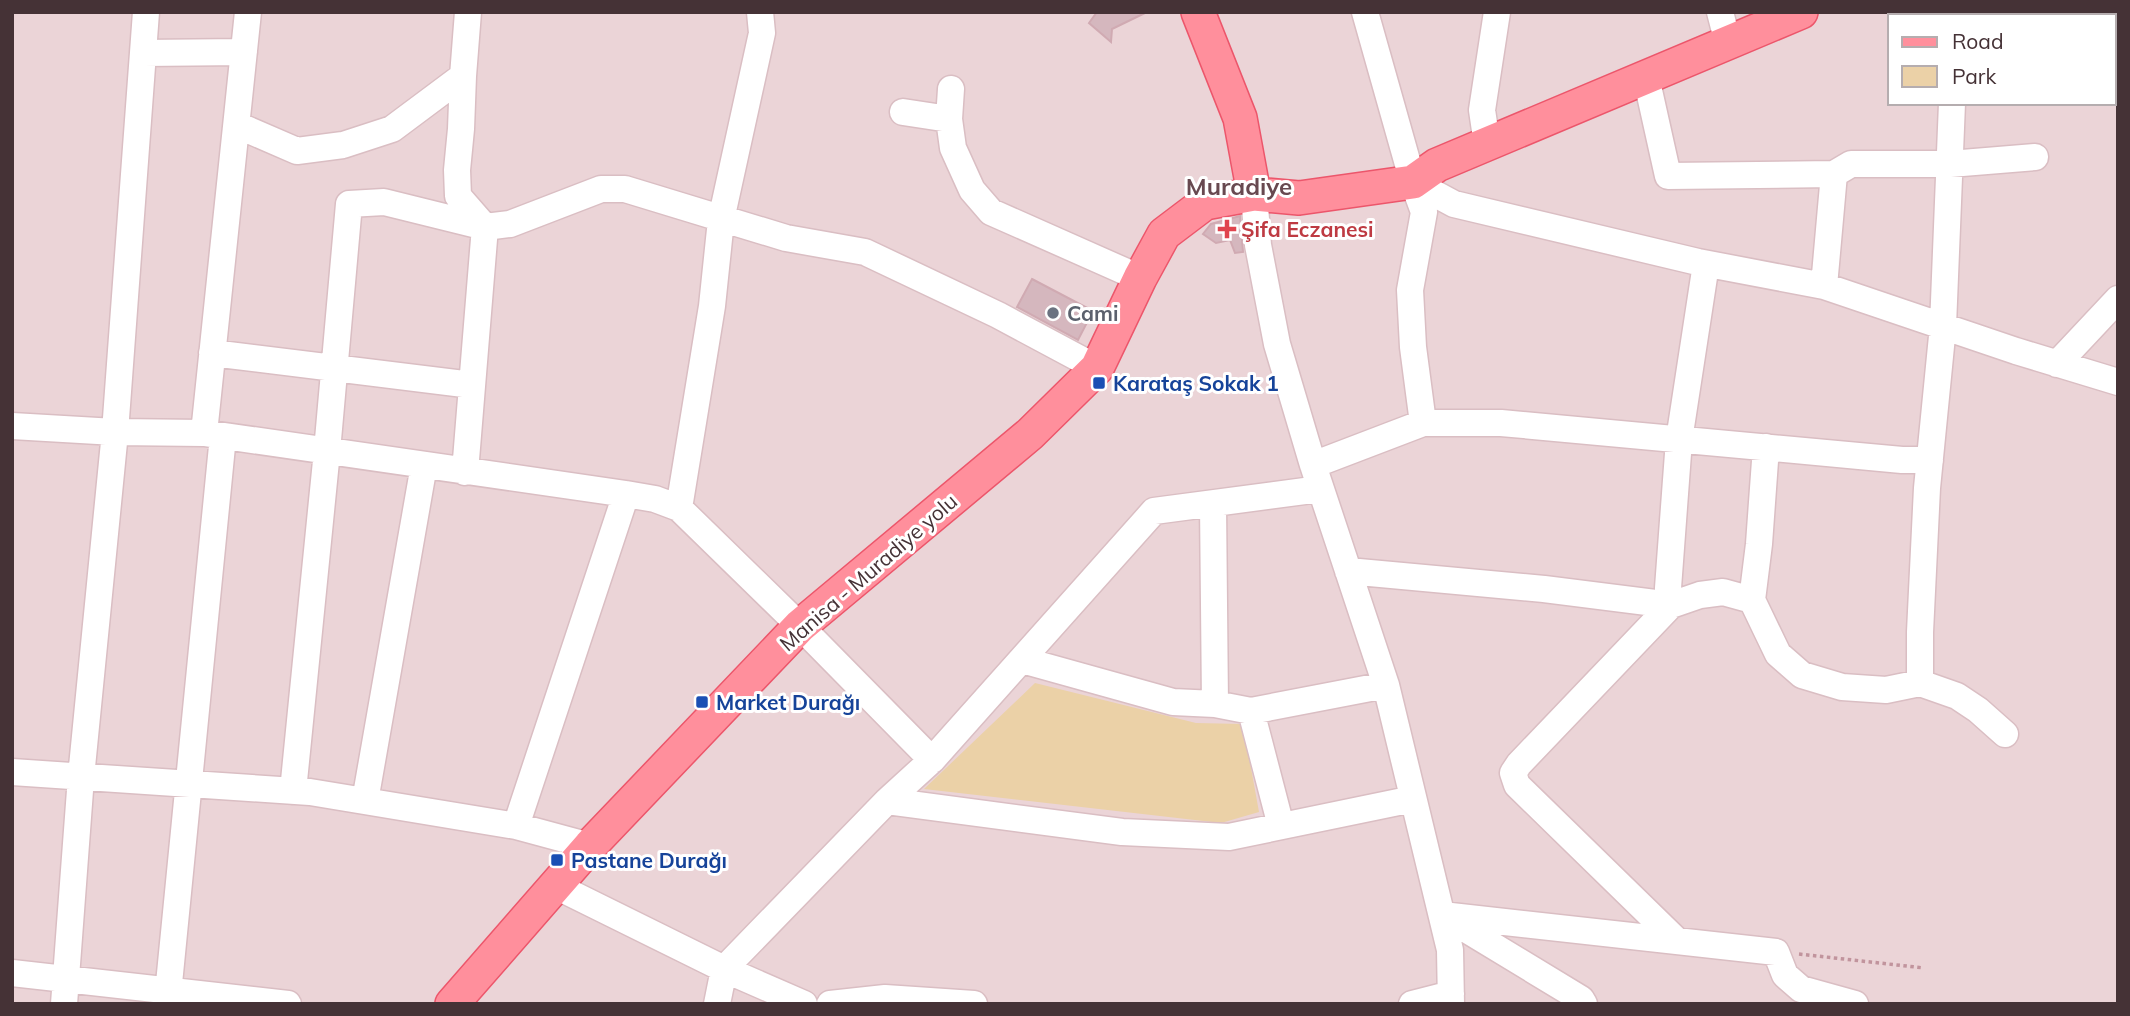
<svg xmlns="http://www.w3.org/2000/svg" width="2130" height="1016" font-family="Mulish,sans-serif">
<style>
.residential{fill:#ebd4d7;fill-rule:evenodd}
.green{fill:#ebd1a7}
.building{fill:#d5b7be;stroke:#d0aab2;stroke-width:2}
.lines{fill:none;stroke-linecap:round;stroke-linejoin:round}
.minor-casing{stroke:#dabec3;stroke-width:29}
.major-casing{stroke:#ec566b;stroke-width:36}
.path{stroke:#c1949d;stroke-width:3.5;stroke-dasharray:3.5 3.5;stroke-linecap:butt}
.minor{stroke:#fff;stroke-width:26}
.major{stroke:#ff8f9c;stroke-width:33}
.health-dot{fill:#e0444e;stroke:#fff;stroke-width:2.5}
.worship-dot{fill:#6b7280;stroke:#fff;stroke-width:2.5}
.transit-dot{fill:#1a4fb4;stroke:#fff;stroke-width:2.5}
.labels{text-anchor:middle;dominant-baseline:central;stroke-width:6;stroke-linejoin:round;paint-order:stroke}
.health-label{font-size:21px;font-weight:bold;fill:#be3a42;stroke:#fff;text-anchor:start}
.worship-label{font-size:21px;font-weight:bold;fill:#5b616d;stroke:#fff;text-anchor:start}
.transit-label{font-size:21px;font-weight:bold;fill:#164399;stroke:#fff;text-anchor:start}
.street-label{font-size:21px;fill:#453236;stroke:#fff}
.quarter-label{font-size:24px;font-weight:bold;fill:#684950;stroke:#fff}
</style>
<rect width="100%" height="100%" fill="#f3e2e4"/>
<path class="residential" d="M12 12H2118V1004H12ZM1890 16H2114V103H1890Z"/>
<path class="green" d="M1035 683 1196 723 1243 724 1259 812 1221 823 924 789Z"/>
<path class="building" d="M1097 12H1147L1112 29 1111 42 1089 23Z
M1240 216 1243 252 1235 253 1230 240 1216 243 1203 234 1211 224Z
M1032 279 1093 311 1078 340 1017 307Z"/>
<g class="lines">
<defs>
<path id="minor" d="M1365 12 1413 182 1424 212 1410 290 1413 347 1423 423
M1720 12 1728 43
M1953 12 1954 16
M143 53 244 52
M463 76 461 129 457 170 458 196 485 227 510 224 601 189H625L786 238 865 252 998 315 1097 368
M1646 77 1668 176 1834 174 1851 164H1950L2035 157
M951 89 949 119 953 148 972 190 991 212 1140 278
M903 112 949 119
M237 125 297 151 343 145 392 129 463 76 468 12
M1487 144 1482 110 1497 12
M1413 182 1454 204 1698 262 1824 286 2016 351 2118 382
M1254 194 1258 245 1277 344 1313 465 1386 685 1450 950 1451 1004
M1824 286 1834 174
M212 353 472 385
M2057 364 2118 299
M12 426 115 432 204 433 626 494 655 499 679 508 800 626 932 760
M204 433 248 12
M1766 447 1759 544 1752 600 1778 654 1802 675 1842 687 1886 690 1920 683 1957 696 1978 710 2005 734
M1313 465 1423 423H1501L1902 460H1930
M1213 504 1215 704
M679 508 712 306 721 220 762 33 760 12
M1348 571 1544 589 1671 605
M1671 605 1668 588 1679 440 1706 264
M1022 660 1173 702 1215 704 1251 711 1386 685
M1920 683V632L1927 488 1943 326 1952 103
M1251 711 1281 826
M12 772 310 792 516 826 590 846
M293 791 327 451 349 204 384 202 485 227 465 472
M365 801 424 465
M887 801 1122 832 1229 837 1413 799
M516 826 626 494
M554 885 724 969 804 1004
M1442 915 1776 952 1785 975 1801 989 1855 1004
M1449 919 1581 999 1584 1004
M1676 940 1517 785 1513 773 1519 764 1671 605 1700 595 1723 592 1752 600
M12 973 288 1004
M64 1004 81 777 115 432 146 12
M167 1004 223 436
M717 1004 724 969 887 801 932 760 1154 511 1320 489
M830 1004 885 998 974 1004
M1412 1004 1451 994"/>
<path id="major" d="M1198 12 1240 118 1254 194
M452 1004 590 846 800 626 1030 434 1097 368 1140 278 1164 234 1205 203 1254 194 1299 198 1413 182 1437 165 1801 12"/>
</defs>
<use href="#minor" class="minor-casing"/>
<use href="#major" class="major-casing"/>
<path class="path" d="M1799 954 1924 968"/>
<use href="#minor" class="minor"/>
<use href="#major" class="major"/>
</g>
<path class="health-dot" d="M1223.5 218.5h7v7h7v7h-7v7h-7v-7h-7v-7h7z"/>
<circle class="worship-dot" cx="1053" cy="313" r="7"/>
<g class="transit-dot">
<rect x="1092" y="376" width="14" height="14" rx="3.5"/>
<rect x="695" y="695" width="14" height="14" rx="3.5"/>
<rect x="550" y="853" width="14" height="14" rx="3.5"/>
</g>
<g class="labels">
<g class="health-label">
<text x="1241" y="229">Şifa Eczanesi</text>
</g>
<g class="worship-label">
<text x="1067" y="313">Cami</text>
</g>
<g class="transit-label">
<text x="1113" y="383">Karataş Sokak 1</text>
<text x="716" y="702">Market Durağı</text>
<text x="571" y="860">Pastane Durağı</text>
</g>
<g class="street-label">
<text transform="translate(868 572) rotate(-41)">Manisa - Muradiye yolu</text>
</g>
<g class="quarter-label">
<text x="1239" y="186">Muradiye</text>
</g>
</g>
<rect width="2130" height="1016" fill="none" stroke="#453236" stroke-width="28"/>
<rect x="1888" y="14" width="228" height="91" fill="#ffffff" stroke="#b5adaf" stroke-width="2"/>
<rect x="1902" y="37" width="35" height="10" fill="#ff8f9c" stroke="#b5adaf" stroke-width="2"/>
<text x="1952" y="49" font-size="21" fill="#453236">Road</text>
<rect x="1902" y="66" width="35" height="21" fill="#ebd1a7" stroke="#b5adaf" stroke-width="2"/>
<text x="1952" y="84" font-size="21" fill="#453236">Park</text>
</svg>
